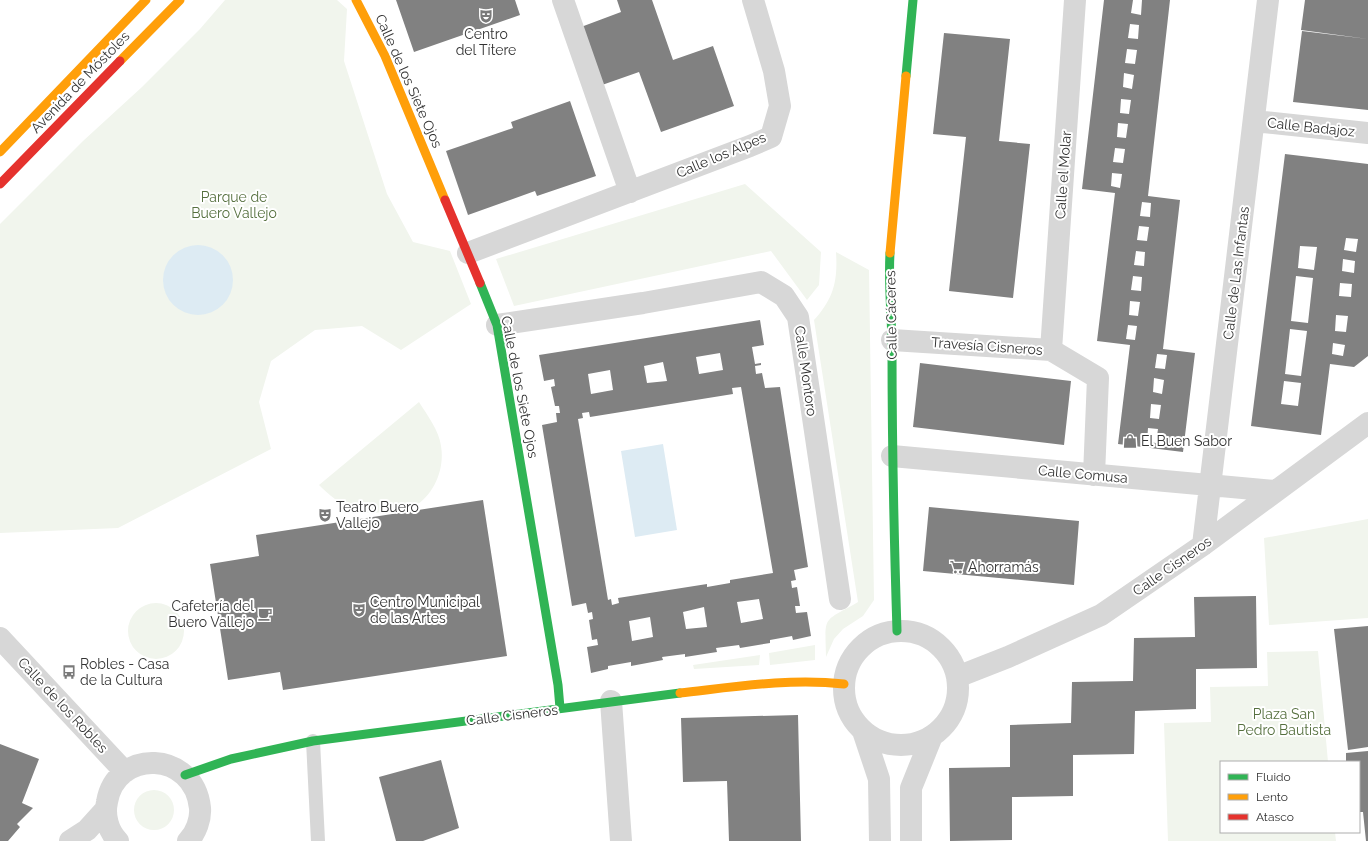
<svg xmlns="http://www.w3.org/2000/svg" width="1368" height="841" font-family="Raleway,sans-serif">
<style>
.green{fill:#f1f5ed}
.water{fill:#ddebf3}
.building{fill:#818181;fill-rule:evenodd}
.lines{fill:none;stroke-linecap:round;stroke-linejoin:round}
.lane{stroke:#d7d7d7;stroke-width:14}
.street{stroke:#d7d7d7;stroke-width:22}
.fast{stroke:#30b455;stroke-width:9}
.slow{stroke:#ff9f0a;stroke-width:9}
.jam{stroke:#e5322d;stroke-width:9}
.labels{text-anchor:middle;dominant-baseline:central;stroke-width:4;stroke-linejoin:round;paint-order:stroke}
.poi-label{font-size:14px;fill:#333;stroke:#fff;text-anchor:start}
.street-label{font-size:14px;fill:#333;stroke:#fff}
.park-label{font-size:14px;fill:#56703f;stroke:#fff}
</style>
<rect width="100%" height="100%" fill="#fff"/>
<path class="green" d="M225 0H337L347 9 344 61 387 194 413 242 450 251 471 304 401 350 362 326 315 330 271 361 259 402 271 449 118 528 0 533V224L83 141 142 87 200 29Z
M745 184 821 252 819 285 807 300 771 251 514 306 496 259Z
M836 252 869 270 874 600 863 616 843 629 834 639 826 657C825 614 822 623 858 602L814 320C833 299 838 282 836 252Z
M419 402C427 415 439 430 441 446 445 469 434 495 414 507 407 511 396 511 387 512 376 513 364 514 354 509 340 504 329 495 319 485Z
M1368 519V618L1269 625 1264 538Z
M128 631a28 28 0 1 1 56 0a28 28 0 1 1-56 0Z
M815 645V660L770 665 769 653Z
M1318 651 1328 762H1221V832H1335L1336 841H1168L1164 723 1211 722 1210 687 1268 686 1267 652Z
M760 655 759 665 694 669 693 665Z
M134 810a20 20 0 1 1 40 0a20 20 0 1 1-40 0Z"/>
<path class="water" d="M163 280a35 35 0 1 1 70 0a35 35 0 1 1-70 0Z
M663 444 677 530 635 537 621 451Z"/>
<path class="building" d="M396 0H515L520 15 414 52Z
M617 0H652L673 60 713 46 734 106 661 132 639 72 602 85 581 27 621 12Z
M1104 0H1133L1131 13 1141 15 1142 0H1170L1148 196 1180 200 1163 349 1195 353 1183 452 1118 444 1130 345 1097 341 1115 193 1082 189ZM1130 24 1139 25 1138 39 1128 38ZM1127 49 1137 50 1135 64 1125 63ZM1124 73 1134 75 1132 89 1123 87ZM1121 99 1131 100 1129 114 1120 113ZM1118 123 1128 124 1126 138 1117 137ZM1115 148 1125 149 1123 163 1113 162ZM1112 173 1122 174 1120 188 1111 186ZM1142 202 1151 203 1150 217 1140 216ZM1139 226 1149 227 1147 241 1137 240ZM1136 251 1145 252 1144 266 1134 265ZM1133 276 1142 277 1141 291 1131 290ZM1130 301 1140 302 1138 316 1129 315ZM1128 325 1137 326 1135 340 1126 339ZM1157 354 1167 355 1165 369 1155 368ZM1154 378 1164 380 1162 394 1153 392ZM1151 404 1161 405 1159 419 1150 418ZM1148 428 1158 429 1156 443 1147 442Z
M1305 0H1368V39L1301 30Z
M1302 31 1368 39V110L1293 102Z
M944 33 1010 39 999 141 1030 144 1013 298 949 291 966 137 933 134Z
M570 101 596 176 537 196 535 191 468 215 446 151 513 128 511 122Z
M1285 154 1368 164V356L1354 367 1330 364 1321 435 1251 426ZM1346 238 1358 239 1356 252 1344 250ZM1300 246 1317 247 1314 270 1298 268ZM1343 259 1355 261 1354 273 1342 271ZM1296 276 1313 278 1308 323 1291 321ZM1340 283 1352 284 1351 297 1339 296ZM1336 315 1348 316 1346 332 1335 331ZM1290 329 1307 331 1301 376 1285 374ZM1333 343 1345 345 1343 356 1332 354ZM1284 381 1301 383 1298 406 1281 404Z
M760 320 764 345 752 347 755 364 761 363V365L755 366 756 374 762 373 765 388 780 387 808 567 794 570 796 580 791 581 792 588 797 587 800 606H795L796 613 807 612 811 636 793 640 792 636 770 640V643L740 648 739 645 716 648 717 652 685 657V654L662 657 663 660 631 666V662L608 666V669L591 673 587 647 598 645 597 639 592 640 589 620 593 619 592 612 588 613 586 603 572 606 542 425 557 422 556 413H560L559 406H555L551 387 555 386 554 379 544 381 539 355ZM720 353 723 370 699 374 696 357ZM663 362 667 381 647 383 644 366ZM610 370 613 390 591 394 588 374ZM741 387 773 573 730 580V583L707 587V584L618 598 619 603 612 605 611 599 608 600 578 419 583 418 582 413 589 412 590 417 733 394 732 388ZM759 599 763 619 741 623 737 602ZM704 607 707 627 686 629 683 612ZM650 617 653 637 632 641 629 621Z
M920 363 1071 381 1064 445 913 427Z
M483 500 507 656 283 690 280 672 228 680 210 564 259 556 256 535Z
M929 507 1079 521 1074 585 923 571Z
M1256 596 1257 668 1196 669V709L1135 711 1134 754 1073 755V796L1012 797V840L950 841 949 768 1010 767V725L1071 723 1072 682 1133 681 1134 638 1195 637 1194 597Z
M1368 626V747L1348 750 1334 629Z
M798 715 801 841H729L727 781 683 782 681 718Z
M0 744 39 759 22 803 33 808 17 824 20 827 8 841H0Z
M1368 751V841H1366L1363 812H1359V762H1346V753Z
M441 760 459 828 423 841H396L379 777Z"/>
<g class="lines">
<path class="lane" d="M313 741 318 841"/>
<path class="street" d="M563 0 630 192
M1254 121 1368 133
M468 253 750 146 771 137 780 106 774 71 753 0
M497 325 643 303 761 282 784 296 798 317 840 599
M892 340 1051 350 1098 378 1094 475
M1051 350 1075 0
M892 456 1274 491
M1203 545 1268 0
M844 688a57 57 0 1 1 114 0a57 57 0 1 1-114 0Z
M0 638 125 772
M957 677 1008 657 1101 615 1203 545 1368 423
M611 701 621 841
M863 731 879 779 880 841
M70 841 87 830 106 809
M118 841C108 831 104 815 107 802 116 748 194 750 200 808 201 819 196 833 188 841
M911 841V788L932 736"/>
<path class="fast" d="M906 76 913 0
M890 253C888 285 892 317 892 350 892 444 894 537 897 631
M480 283 497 325 558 685 560 708
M185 775 231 759 313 741 680 693"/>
<path class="slow" d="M356 0 385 56 445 200
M120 61 180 0
M0 152 146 0
M890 253 906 76
M680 693C734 687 789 678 844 684"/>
<path class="jam" d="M0 184 120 61
M445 200 480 283"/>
</g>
<defs>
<symbol id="theatre-bare" viewBox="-9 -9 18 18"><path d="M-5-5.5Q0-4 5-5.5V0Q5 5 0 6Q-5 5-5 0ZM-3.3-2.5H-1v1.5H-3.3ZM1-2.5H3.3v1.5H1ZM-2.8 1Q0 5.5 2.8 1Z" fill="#7a7a7a" stroke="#fff" stroke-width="2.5" paint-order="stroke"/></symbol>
<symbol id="shop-bare" viewBox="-9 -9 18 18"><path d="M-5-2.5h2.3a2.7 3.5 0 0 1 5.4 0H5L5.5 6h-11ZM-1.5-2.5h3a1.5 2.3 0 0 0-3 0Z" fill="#7a7a7a" stroke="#fff" stroke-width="2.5" paint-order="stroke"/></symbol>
<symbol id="supermarket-bare" viewBox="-9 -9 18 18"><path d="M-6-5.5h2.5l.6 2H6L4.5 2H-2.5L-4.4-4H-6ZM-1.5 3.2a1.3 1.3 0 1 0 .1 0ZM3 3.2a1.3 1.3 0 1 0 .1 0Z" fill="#7a7a7a" stroke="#fff" stroke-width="2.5" paint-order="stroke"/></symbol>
<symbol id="cafe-bare" viewBox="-9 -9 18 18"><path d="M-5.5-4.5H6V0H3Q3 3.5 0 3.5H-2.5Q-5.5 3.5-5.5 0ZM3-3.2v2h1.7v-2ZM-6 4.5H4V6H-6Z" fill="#7a7a7a" stroke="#fff" stroke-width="2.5" paint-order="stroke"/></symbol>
<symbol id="bus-bare" viewBox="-9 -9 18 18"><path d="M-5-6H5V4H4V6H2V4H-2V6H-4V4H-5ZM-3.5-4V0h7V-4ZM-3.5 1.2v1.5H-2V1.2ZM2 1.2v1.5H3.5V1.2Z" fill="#7a7a7a" stroke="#fff" stroke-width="2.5" paint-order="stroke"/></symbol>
</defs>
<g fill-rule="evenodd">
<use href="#theatre-bare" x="476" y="6" width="20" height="20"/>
<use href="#shop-bare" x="1120" y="431" width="20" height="20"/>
<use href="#theatre-bare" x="315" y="505" width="20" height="20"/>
<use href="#supermarket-bare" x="947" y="557" width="20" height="20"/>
<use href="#theatre-bare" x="349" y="600" width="20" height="20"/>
<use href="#cafe-bare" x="255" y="604" width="20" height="20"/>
<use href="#bus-bare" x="59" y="662" width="20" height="20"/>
</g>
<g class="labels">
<g class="poi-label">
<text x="486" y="34" text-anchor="middle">Centro<tspan x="486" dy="16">del Títere</tspan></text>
<text x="1141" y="441">El Buen Sabor</text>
<text x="336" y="507">Teatro Buero<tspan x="336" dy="16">Vallejo</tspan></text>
<text x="968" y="567">Ahorramás</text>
<text x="370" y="602">Centro Municipal<tspan x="370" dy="16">de las Artes</tspan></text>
<text x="254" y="606" text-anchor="end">Cafetería del<tspan x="254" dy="16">Buero Vallejo</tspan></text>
<text x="80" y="664">Robles - Casa<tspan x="80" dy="16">de la Cultura</tspan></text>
</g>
<g class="street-label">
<text transform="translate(409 81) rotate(66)">Calle de los Siete Ojos</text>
<text transform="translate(80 82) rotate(-46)">Avenida de Móstoles</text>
<text transform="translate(1311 127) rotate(6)">Calle Badajoz</text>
<text transform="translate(721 155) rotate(-23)">Calle los Alpes</text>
<text transform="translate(1063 175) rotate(-86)">Calle el Molar</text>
<text transform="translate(1236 273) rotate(-83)">Calle de Las Infantas</text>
<text transform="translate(891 315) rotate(-91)">Calle Cáceres</text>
<text transform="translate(987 346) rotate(4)">Travesía Cisneros</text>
<text transform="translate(806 371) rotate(82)">Calle Montoro</text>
<text transform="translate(520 387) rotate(79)">Calle de los Siete Ojos</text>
<text transform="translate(1083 474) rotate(5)">Calle Comusa</text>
<text transform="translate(1172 566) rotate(-35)">Calle Cisneros</text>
<text transform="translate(63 705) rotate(47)">Calle de los Robles</text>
<text transform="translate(512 715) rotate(-7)">Calle Cisneros</text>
</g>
<g class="park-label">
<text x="234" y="197">Parque de<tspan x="234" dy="16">Buero Vallejo</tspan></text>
<text x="1284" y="714">Plaza San<tspan x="1284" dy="16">Pedro Bautista</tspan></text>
</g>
</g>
<rect x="1220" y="761" width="140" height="72" fill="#ffffff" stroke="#adadad"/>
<rect x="1228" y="774" width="20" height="6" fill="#30b455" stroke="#adadad"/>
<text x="1256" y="781" font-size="12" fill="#333333">Fluido</text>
<rect x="1228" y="794" width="20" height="6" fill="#ff9f0a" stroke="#adadad"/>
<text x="1256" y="801" font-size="12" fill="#333333">Lento</text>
<rect x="1228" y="814" width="20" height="6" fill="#e5322d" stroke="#adadad"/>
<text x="1256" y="821" font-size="12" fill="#333333">Atasco</text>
</svg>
